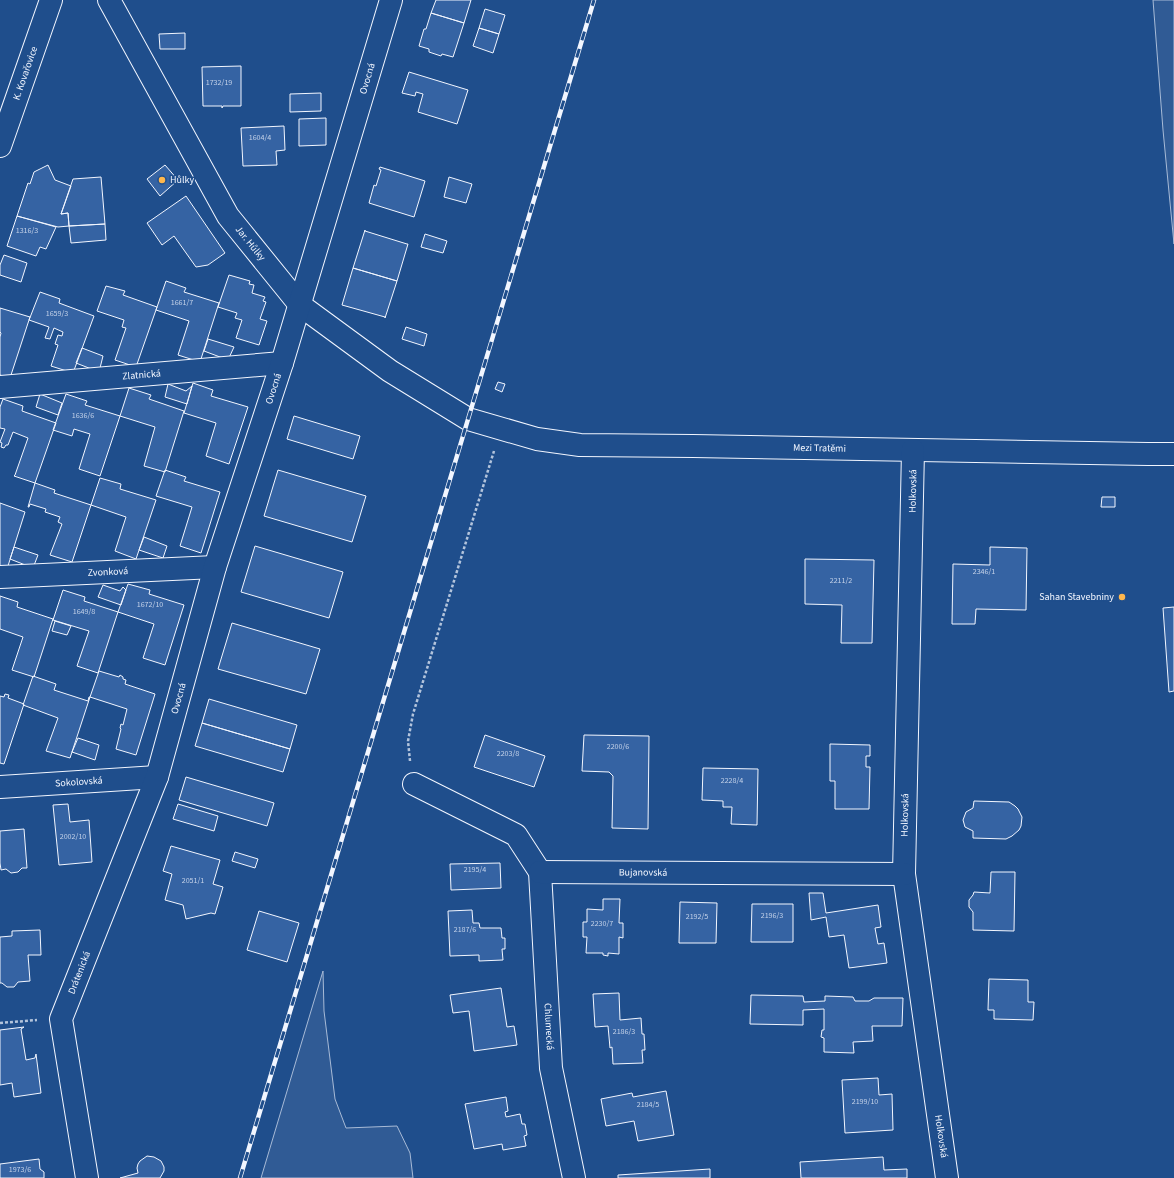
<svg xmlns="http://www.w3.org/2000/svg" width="1174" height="1178" font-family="'Source Sans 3',sans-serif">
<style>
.built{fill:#305b95;stroke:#a8bbd7}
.building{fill:#3563a3;stroke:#f2f6ff}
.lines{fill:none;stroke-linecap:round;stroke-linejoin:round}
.minor-casing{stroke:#f2f6ff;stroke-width:24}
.path{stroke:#b3c4dc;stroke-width:2.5;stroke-dasharray:3 2;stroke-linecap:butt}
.minor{stroke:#1f4e8c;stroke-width:22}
.rail-casing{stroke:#f2f6ff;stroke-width:4.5}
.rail{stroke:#1f4e8c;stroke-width:3;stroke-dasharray:9;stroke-linecap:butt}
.poi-dot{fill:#ffb74d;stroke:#1f4e8c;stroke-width:1.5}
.labels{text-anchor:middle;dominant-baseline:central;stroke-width:3;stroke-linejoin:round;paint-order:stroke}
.number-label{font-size:8px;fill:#c3d1e8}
.street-label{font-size:10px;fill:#f2f6ff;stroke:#1f4e8c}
.poi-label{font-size:10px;fill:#f2f6ff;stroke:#1f4e8c;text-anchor:start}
</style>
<rect width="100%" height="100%" fill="#1f4e8c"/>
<path class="built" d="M1153 0H1174V244L1163 130Z
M323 971 324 1011 335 1099 346 1128 397 1126 410 1153 413 1178H261Z"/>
<path class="building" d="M436 0H471L464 23 431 13Z
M485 9 505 15 499 34 479 28Z
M431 13 464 23 453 57 442 54 441 56 429 52V49L419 46 424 29H426Z
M479 28 499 34 493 53 473 46Z
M185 33V49H160L159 34Z
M241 66V106H223L222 108V106H203L202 67Z
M409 72 468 90 457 124 418 112 423 94 416 92 415 96 402 93Z
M321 93V111L290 112V94Z
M326 118V145L299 146V119Z
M284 126 285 150 276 151 277 165 243 166 241 128Z
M48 165 55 180 71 186 61 214 68 213 69 226 58 227 17 216 28 183 30 184 34 172Z
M165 165 178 180 160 196 147 179Z
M380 167 425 181 414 217 369 203 374 185 376 186 381 170 379 169Z
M101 177 105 224 69 226 68 213 61 214 73 179Z
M449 177 472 184 466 203 444 197Z
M186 196 225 253 208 265 196 267 174 236 162 245 147 223Z
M17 216 56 227 46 249 40 247 36 256 7 246Z
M105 224 106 240 71 243 69 226Z
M365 230V231L407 244H408L397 281 353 268Z
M425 234 447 241 443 253 421 247Z
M4 255 27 263 21 282 0 275V265Z
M353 268 397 281 385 318V317L342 305Z
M229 275 250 281 249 284 254 285 252 293 265 297 263 301 266 302 260 319 267 321 259 345 236 338 242 320 235 318 237 313 218 307Z
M166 281 186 288 184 292 219 303 200 362 178 355 189 321 156 310Z
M106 286 125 291 123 295 157 307 136 367 115 360 126 328 122 327 124 320 97 311Z
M40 292 60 299 59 303 94 316 73 373 51 366 58 345 55 344 58 335 62 336 63 332 54 328 50 339 45 338 49 327 29 320Z
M0 308 30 317 10 378 0 375V337L1 333 0 332Z
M406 327 427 334 424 346 402 339Z
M208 339 234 347 228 360 204 351Z
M82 348 103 356 99 372 76 363Z
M498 382 505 384 502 392 495 389Z
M193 383 213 390 211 396 248 407 229 464 206 456 216 423 184 413Z
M168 384 186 391 192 386 187 404 165 397Z
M129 388 151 395 149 399 184 411 165 472 144 466 155 427 120 416Z
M40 394 62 403 58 415 36 407Z
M66 394 87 401 85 405 120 416 100 476 79 469 90 434 74 429 72 436 53 430Z
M3 399 23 406 22 411 56 423 35 483 14 476 15 475 28 438 13 432 8 445H6L4 448 1 447 2 443 0 442 5 429 0 428V407Z
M294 416 360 436 353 459 287 439Z
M165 470 186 477 184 481 220 492 201 553 180 546 192 507 156 496Z
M278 470 366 496 352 542 264 516Z
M100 478 121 484 120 489 156 500 136 559 115 551 126 517 91 505Z
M35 483 55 490 54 493 91 505 72 562 50 555 62 524 58 522 60 517 45 512 46 509 30 504 29 507H28Z
M1102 497H1115V507H1101Z
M0 503 25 512 7 569 0 567Z
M144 537 167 546 163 558 139 550Z
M255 546 343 572 329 618 241 592Z
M14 547 38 555 33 568 10 559Z
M990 547 1027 548 1026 610 976 609 975 624H952L953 564 990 565Z
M805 559 874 560 872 643H841L842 605 805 604Z
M128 584 150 590 149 594 184 605 165 665 143 658 154 624 118 612Z
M103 585 120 591 123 587 126 590 121 605 98 597Z
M63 590 85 597 84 601 118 612 98 673 77 666 89 631 53 620Z
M0 596 18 602 17 607 53 619 34 677 12 670 23 637 0 629Z
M1174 607V691L1169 692 1163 608Z
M55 621 71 626 67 635 52 631Z
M232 623 320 649 306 694 218 669Z
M99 671 119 677 120 675 123 677V679L126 680 125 684 155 694 136 755 116 749 121 729 120 728 121 724 123 725 127 709 90 697Z
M33 676 56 684 54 690 88 701 89 697H90L70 758 46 751 58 718 23 705Z
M5 694 9 695 8 698 24 704 4 764 0 763V696L4 697Z
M209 699 297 725 290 749 202 723Z
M202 723 290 749 283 772 195 746Z
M485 735 545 756 534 787 474 767Z
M584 735 649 736 648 829 612 828 613 776 609 772 582 771Z
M78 738 99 745 95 760 72 752Z
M830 744 870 745V756H866V767H870L869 809H835V781H830Z
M703 768 758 769 757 825 731 824 732 807H723V801L702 800Z
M186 777 274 803 267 826 179 800Z
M974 801 1009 802 1015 806 1018 809 1022 817 1021 826 1019 830 1012 836 1006 839 973 838V831L965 827 963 820 966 812 973 808Z
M68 804 70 822 89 820 92 862 59 865 53 805Z
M178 804 218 816 214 831 173 819Z
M24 829 27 868H22L18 872 11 873 6 869 1 870 0 863V831Z
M171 846 220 860 213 884 223 887 215 914 211 913 186 919 183 905 165 900 172 874 163 871Z
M235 852 258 859 255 868 232 861Z
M500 863 501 888 451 890 450 864Z
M991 872H1015L1014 931 973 930V912L969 907V900L973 895 974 892 990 893Z
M809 893H823L826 913 878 905 881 927 875 928 878 944 884 943 887 963 849 968 844 935 829 937 826 917 811 920Z
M603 899H620L619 923H623V938L619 937V954L608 953V956L603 955V953H586L587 937H583V922H587V909L603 910Z
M680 902 717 903 716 943H679Z
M752 904H793V942H751Z
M472 910 473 923H479L480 928H501L502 938H505V949H502L503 960 479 961V955L450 956 448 911Z
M259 911 299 923 287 962 247 950Z
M40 930 41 955H28L30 981 18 982 14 987H7L2 983H0V937L12 936V931Z
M989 979 1028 980V1002H1034L1033 1020 994 1019V1010H988Z
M501 988 507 1027 514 1026 517 1045 474 1051 469 1011 453 1013 450 995Z
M619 993 620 1020 641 1018 642 1034H644L645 1050H642L643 1063 613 1064 612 1047 610 1048 608 1026 595 1027 593 994Z
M751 995 803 996 804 1002 825 1001V996L853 997 855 1001H869L874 998H903L902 1026H872L873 1041 853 1042 854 1053 824 1052V1038L821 1037 822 1030H824V1009L803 1010V1025L750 1024Z
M24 1027 21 1029 26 1060 35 1058 36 1054 41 1093 14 1097 12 1083 0 1085V1030Z
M878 1078 879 1095 892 1094 893 1130 845 1133 842 1080Z
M666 1091 674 1135 638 1141 634 1121 606 1126 601 1099 632 1093 633 1097Z
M506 1097 508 1111 505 1112 506 1117 520 1114 522 1124H525L527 1135 524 1136 526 1146 503 1150 502 1144 474 1149 465 1104Z
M147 1156 154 1157 161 1161 164 1167V1171L160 1178H120L138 1173 137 1168 138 1164 140 1161Z
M883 1157 884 1170 907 1169V1178H801L800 1162Z
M39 1159 40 1169 44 1172V1178H0V1164Z
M710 1169V1178H618V1175Z"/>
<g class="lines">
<defs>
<g id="minor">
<path id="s1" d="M109 0 228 216 300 305 390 371 468 419 537 439 580 445 693 446 1148 454H1174"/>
<path id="s2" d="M0 146 51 0"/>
<path id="s3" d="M0 387 282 363"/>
<path id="s4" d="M913 450 904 874 947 1178"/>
<path id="s5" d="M0 577 215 567"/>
<path id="s6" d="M414 784 516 835 540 872 551 1068 574 1178"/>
<path id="s7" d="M0 787 157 777"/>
<path id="s8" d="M540 872 904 874"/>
<path id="s9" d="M87 1178 61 1019 157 777 215 567 282 363 391 0"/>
</g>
</defs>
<use href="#minor" class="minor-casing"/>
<path class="path" d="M410 761 408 741 413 714 494 451
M0 1023 37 1020"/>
<use href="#minor" class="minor"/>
<defs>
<path id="rail" d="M240 1178 594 0"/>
</defs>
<use href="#rail" class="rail-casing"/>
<use href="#rail" class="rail"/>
</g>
<g class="poi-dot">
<circle cx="162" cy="180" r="4"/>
<circle cx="1122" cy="597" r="4"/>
</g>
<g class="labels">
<g class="number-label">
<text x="219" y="82">1732/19</text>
<text x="260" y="137">1604/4</text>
<text x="27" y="230">1316/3</text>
<text x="182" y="302">1661/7</text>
<text x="57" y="313">1659/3</text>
<text x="83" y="415">1636/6</text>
<text x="984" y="571">2346/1</text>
<text x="841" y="580">2211/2</text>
<text x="150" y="604">1672/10</text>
<text x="84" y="611">1649/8</text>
<text x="618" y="746">2200/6</text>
<text x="508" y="753">2203/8</text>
<text x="732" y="780">2228/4</text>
<text x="73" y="836">2002/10</text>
<text x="475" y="869">2195/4</text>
<text x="193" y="880">2051/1</text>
<text x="772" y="915">2196/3</text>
<text x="697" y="916">2192/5</text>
<text x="602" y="923">2230/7</text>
<text x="465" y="929">2187/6</text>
<text x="624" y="1031">2186/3</text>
<text x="865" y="1101">2199/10</text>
<text x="648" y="1104">2184/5</text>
<text x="20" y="1169">1973/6</text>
</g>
<g class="street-label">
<text stroke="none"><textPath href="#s2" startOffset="77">K. Kovařovice</textPath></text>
<text stroke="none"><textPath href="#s9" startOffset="1151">Ovocná</textPath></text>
<text stroke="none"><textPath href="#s1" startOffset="282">Jar. Hůlky</textPath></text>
<text stroke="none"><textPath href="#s3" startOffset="142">Zlatnická</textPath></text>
<text stroke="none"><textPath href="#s9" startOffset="827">Ovocná</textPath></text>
<text stroke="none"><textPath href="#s1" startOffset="919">Mezi Tratěmi</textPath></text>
<text transform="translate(913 491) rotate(-89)">Holkovská</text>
<text stroke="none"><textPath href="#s5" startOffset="108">Zvonková</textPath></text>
<text stroke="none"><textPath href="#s9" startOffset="503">Ovocná</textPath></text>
<text stroke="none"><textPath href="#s7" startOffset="79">Sokolovská</textPath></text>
<text transform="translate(905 815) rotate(-89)">Holkovská</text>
<text stroke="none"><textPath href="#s8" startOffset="103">Bujanovská</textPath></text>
<text stroke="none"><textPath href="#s9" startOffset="211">Drátenická</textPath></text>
<text stroke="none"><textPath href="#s6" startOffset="313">Chlumecká</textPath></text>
<text stroke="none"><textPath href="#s4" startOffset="689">Holkovská</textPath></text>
</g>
<g class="poi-label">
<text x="170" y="180">Hůlky</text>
<text x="1114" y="597" text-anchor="end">Sahan Stavebniny</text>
</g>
</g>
</svg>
